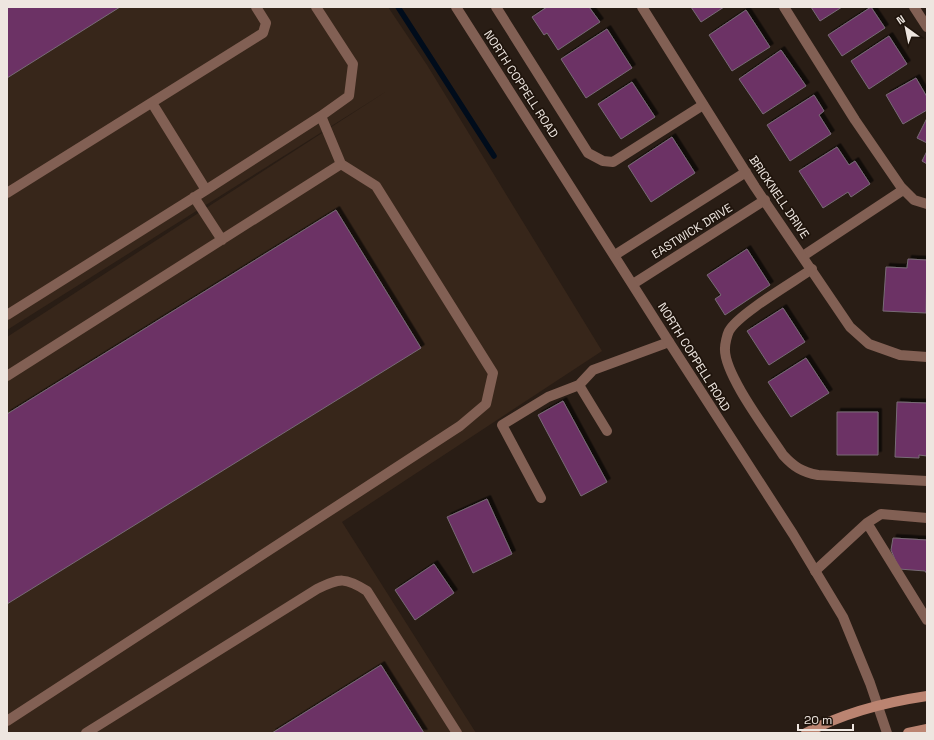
<svg xmlns="http://www.w3.org/2000/svg" width="934" height="740" font-family="'Space Grotesk',sans-serif">
<style>
.built{fill:#37261a}
.lines{fill:none;stroke-linecap:round;stroke-linejoin:round}
.stream{stroke:#000c1b;stroke-width:5.5}
.building{fill:#6c3165;stroke:#786b76;filter:url(#shadow)}
.service{stroke:#826054;stroke-width:10}
.minor{stroke:#826054;stroke-width:10}
.tertiary{stroke:#826054;stroke-width:10}
.secondary{stroke:#bb8471;stroke-width:10}
.labels{text-anchor:middle;dominant-baseline:central;stroke-width:3.5;stroke-linejoin:round;paint-order:stroke}
.street-label{font-size:12px;fill:#eee6e0;stroke:#1f140c}
</style>
<defs>
<filter id="shadow"><feDropShadow dx="3.5" dy="-3.5" stdDeviation="0" flood-color="#0009"/></filter>
</defs>
<rect width="100%" height="100%" fill="#291d15"/>
<path class="built" d="M7 7H388L427 65 602 351 342 522 476 733H7V337L387 91 7 330Z"/>
<g class="lines">
<path class="stream" d="M398 7 494 156"/>
</g>
<path class="building" d="M7 7H120L7 78Z
M547 7H589L600 22 558 50 547 33 544 35 532 17Z
M691 7H724L701 22Z
M811 7H842L820 21Z
M871 7 885 28 842 56 828 35Z
M746 10 770 47 732 71 709 35Z
M607 29 632 68 586 98 561 59Z
M889 36 907 64 869 89 851 61Z
M781 50 806 86 763 114 739 79Z
M916 78 927 97V110L903 124 886 95Z
M632 82 655 117 621 139 598 104Z
M814 95 824 111 819 115 831 134 790 161 767 125Z
M927 118V143L917 138Z
M672 137 695 173 651 202 628 166Z
M837 147 849 165 855 161 870 184 851 197 848 192 823 208 799 171Z
M927 151V164L922 161Z
M336 210 421 348 7 604V414Z
M747 249 770 285 725 315 715 299 721 295 707 275Z
M908 259 927 260 926 313 883 311 886 267 907 268Z
M783 308 805 342 769 365 747 331Z
M806 358 829 393 791 417 768 382Z
M563 401 607 482 581 496 538 415Z
M897 402 927 403V456L919 455V458L895 457Z
M837 412H878V455H837Z
M487 499 512 554 473 573 447 517Z
M893 538 927 540V574L925 571 899 569 891 550Z
M434 564 454 593 415 620 395 590Z
M381 665 424 733H272Z"/>
<g class="lines">
<path class="service" d="M496 7 588 153 603 161 613 162 703 105
M784 7 855 120 901 187 914 200 927 204
M152 103 206 190
M321 116 341 164
M7 193 263 33 266 23 256 7
M194 197 222 240
M803 256 903 190
M812 269C795 281 738 314 729 331 727 335 725 344 725 348 723 373 768 432 783 455 794 467 802 472 818 475L927 481
M7 315 206 190 321 116 349 96 353 64 316 7
M7 376 341 164 376 186 493 373 486 404 460 426 7 721
M579 385 607 431
M541 498 502 425 548 397 579 385 593 370 669 342
M867 523 927 620
M815 571 867 523 881 514 927 518
M86 733 317 589C340 578 345 577 367 591L457 733"/>
<path class="minor" d="M642 7 755 187 850 327 869 344 900 355 927 357
M914 7 927 27
M615 255 746 172
M633 284 765 200"/>
<path class="tertiary" d="M456 7 669 342 793 534 843 617 870 683 887 733"/>
<path class="secondary" d="M806 733C843 713 886 702 927 696
M908 733 927 729"/>
</g>
<g class="labels">
<g class="street-label">
<text transform="translate(521 84) rotate(57)">NORTH COPPELL ROAD</text>
<text transform="translate(779 197) rotate(56)">BRICKNELL DRIVE</text>
<text transform="translate(692 231) rotate(-32)">EASTWICK DRIVE</text>
<text transform="translate(694 357) rotate(58)">NORTH COPPELL ROAD</text>
</g>
</g>
<rect width="934" height="740" fill="none" stroke="#eee6e0" stroke-width="16"/>
<g transform="translate(906 28) rotate(327)" stroke="#1f140c" stroke-width="3" paint-order="stroke">
<path d="M0-3L7 15L0 10L-7 15Z" fill="#eee6e0"/>
<text y="-6" font-size="11" font-weight="bold" text-anchor="middle" fill="#eee6e0">N</text>
</g>
<path d="M798 724v6h55v-6" fill="none" stroke="#eee6e0" stroke-width="2"/>
<text x="804" y="724" font-size="12" fill="#eee6e0" stroke="#1f140c" stroke-width="3" paint-order="stroke">20 m</text>
</svg>
